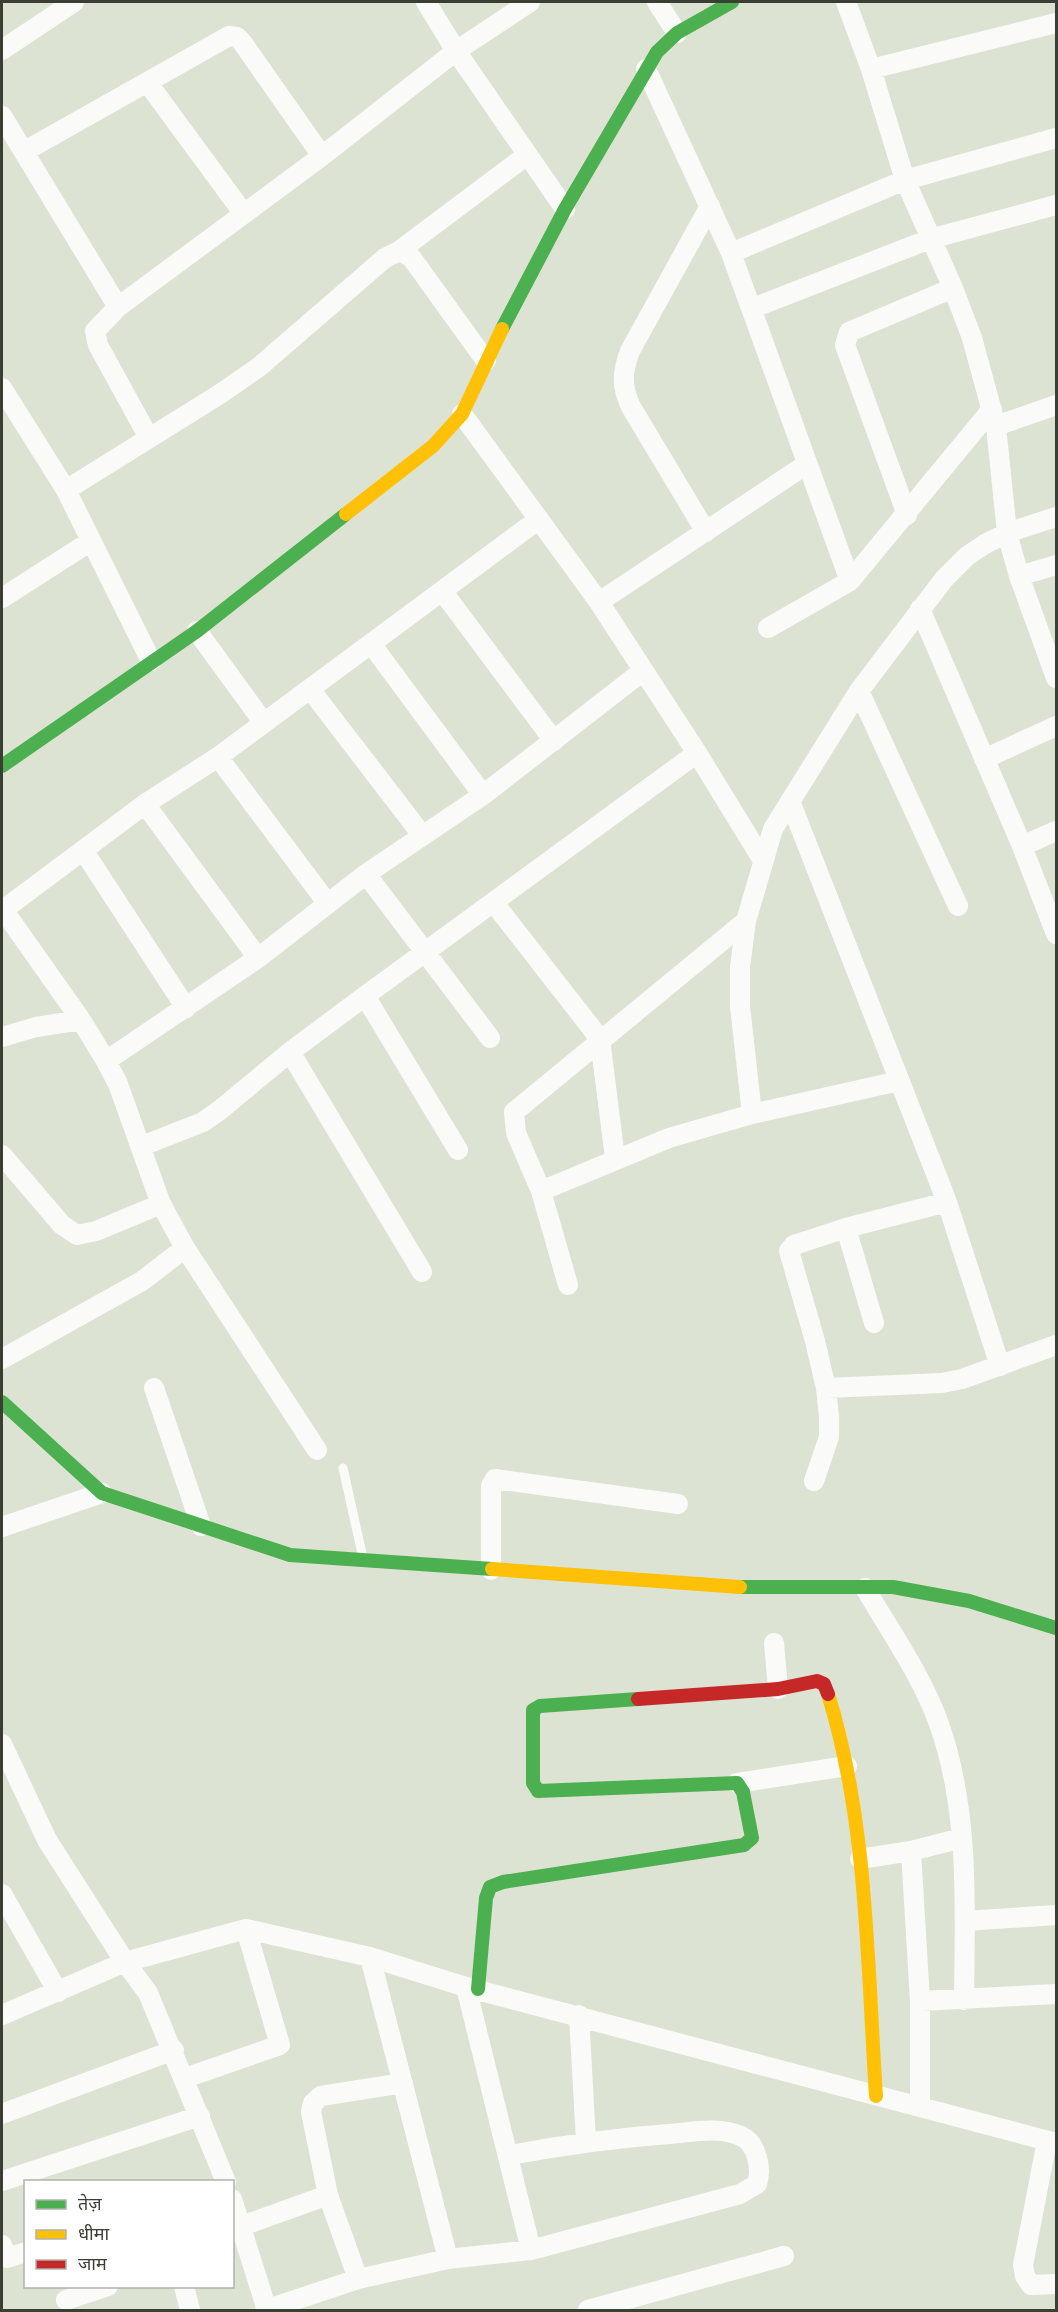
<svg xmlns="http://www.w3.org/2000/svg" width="1058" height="2312" font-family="'Exo 2','Noto Sans Devanagari',sans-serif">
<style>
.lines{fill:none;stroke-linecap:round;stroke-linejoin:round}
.lane{stroke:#fafbf8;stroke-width:9}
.street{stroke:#fafbf8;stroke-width:20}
.fast{stroke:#4caf50;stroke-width:14}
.slow{stroke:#ffc107;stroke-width:14}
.jam{stroke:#c62828;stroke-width:14}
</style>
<rect width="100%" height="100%" fill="#dde3d3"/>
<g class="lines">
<path class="lane" d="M343 1468 363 1558"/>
<path class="street" d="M426 2 456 51 565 209
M657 2 677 33
M846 2 871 69 905 180 953 288 972 338 996 426 1007 533 1019 576 1056 678
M2 50 74 2
M646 69 731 253 850 581
M871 69 1056 23
M147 82 244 214
M2 116 118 307
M25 151 229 36 237 37 242 42 322 156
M399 251 527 155
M731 253 905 180 1056 138
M753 308 930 239 1056 205
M2 388 66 490 151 661
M462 414 599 602 697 753 762 859
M996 426 1056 405
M149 438 98 345 95 331 118 307 322 156 456 51 530 2
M66 490 220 394 259 367 385 258 399 251 411 257 486 361
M907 515 845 345 849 332 953 288
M706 532 631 407C621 386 622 372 630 351L710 206
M1019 576 1056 565
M443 592 554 741
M2 598 91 541
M599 602 807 464
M920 609 1022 846 1056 934
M768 628 850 581 992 409
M197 631 264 723
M372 645 483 795
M310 689 422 835
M859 691 958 906
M218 757 328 904
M984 759 1056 726
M790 801 947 1202 1000 1366
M145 804 258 958
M1022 846 1056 831
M83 850 186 1008
M366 874 490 1038
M494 903 600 1039 615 1158
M2 908 81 1020 106 1061 118 1084 161 1204 185 1248 317 1450
M3 910 145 804 218 757 539 519
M365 996 458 1150
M2 1037 36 1027 81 1020
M290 1052 422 1272
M106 1061 258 958 366 874 483 795 643 671
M752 1114 740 1006V967L746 921 773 829 859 691 944 579 967 556 985 544 1007 533 1056 517
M142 1146 203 1122 220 1110 290 1052 365 996 697 753
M2 1155 62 1225 77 1235 96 1231 161 1204
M541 1191 669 1138 752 1114 899 1081
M846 1228 874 1323
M568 1285 541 1191 516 1133 514 1112 746 921
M2 1359 142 1281 185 1248
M154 1388 201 1526
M826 1388 942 1383 962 1379 1056 1345
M814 1481 829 1437V1417L826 1388 815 1341 789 1251 794 1245 846 1228 947 1202
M2 1527 102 1493
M491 1570V1486L495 1479 678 1504
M865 1588C890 1631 922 1676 939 1724 970 1811 965 1909 964 2000
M774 1643 778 1689
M2 1744 47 1840 125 1962 148 1993 226 2182
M737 1783 847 1766
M911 1851 920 2001V2107
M860 1859 911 1851 962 1838
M2 1894 58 1992
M965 1921 1056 1915
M370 1957 448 2259
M466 1987 531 2250
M920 2001 1056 1994
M2 2015 125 1962 246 1929 370 1957 466 1987 1056 2143
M579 2015 586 2141
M185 2078 280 2045 246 1929
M2 2114 174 2050
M1047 2141 1023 2265 1025 2276 1031 2285 1056 2284
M2 2181 200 2116
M232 2199 267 2310
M242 2226 328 2195
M2 2245 7 2258 26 2252
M358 2279 448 2259 531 2250 740 2194 757 2184C762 2169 757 2143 741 2136 719 2126 692 2132 669 2134 614 2138 564 2145 510 2155
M184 2286 190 2310
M66 2300 108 2286
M265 2310 358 2279 328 2195 311 2112 313 2103 321 2096 403 2083
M588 2310 784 2256"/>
<path class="fast" d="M502 329 565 209 657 52 677 33 732 2
M2 766 197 631 346 514
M2 1402 102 1493 290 1555 492 1569
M740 1587H893L969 1601 1056 1628
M478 1989 486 1898 490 1887 503 1882 744 1845 752 1838 743 1792 737 1783 538 1791 533 1783V1710L540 1706 638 1699"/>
<path class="slow" d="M346 514 433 446 462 414 502 329
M492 1569 740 1587
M828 1694C868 1823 867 1963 876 2096"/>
<path class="jam" d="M638 1699 778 1689 817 1681 824 1684 828 1694"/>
</g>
<rect width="1058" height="2312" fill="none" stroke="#3a3e33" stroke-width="6"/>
<rect x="24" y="2180" width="210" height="108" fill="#ffffff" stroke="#b0b2ad" stroke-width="1.5"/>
<rect x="36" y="2200" width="30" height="9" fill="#4caf50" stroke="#b0b2ad" stroke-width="1.5"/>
<text x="78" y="2210" font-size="18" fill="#3a3e33">तेज़</text>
<rect x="36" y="2230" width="30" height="9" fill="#ffc107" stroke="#b0b2ad" stroke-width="1.5"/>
<text x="78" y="2240" font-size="18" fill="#3a3e33">धीमा</text>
<rect x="36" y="2260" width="30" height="9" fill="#c62828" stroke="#b0b2ad" stroke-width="1.5"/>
<text x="78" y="2270" font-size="18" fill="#3a3e33">जाम</text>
</svg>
